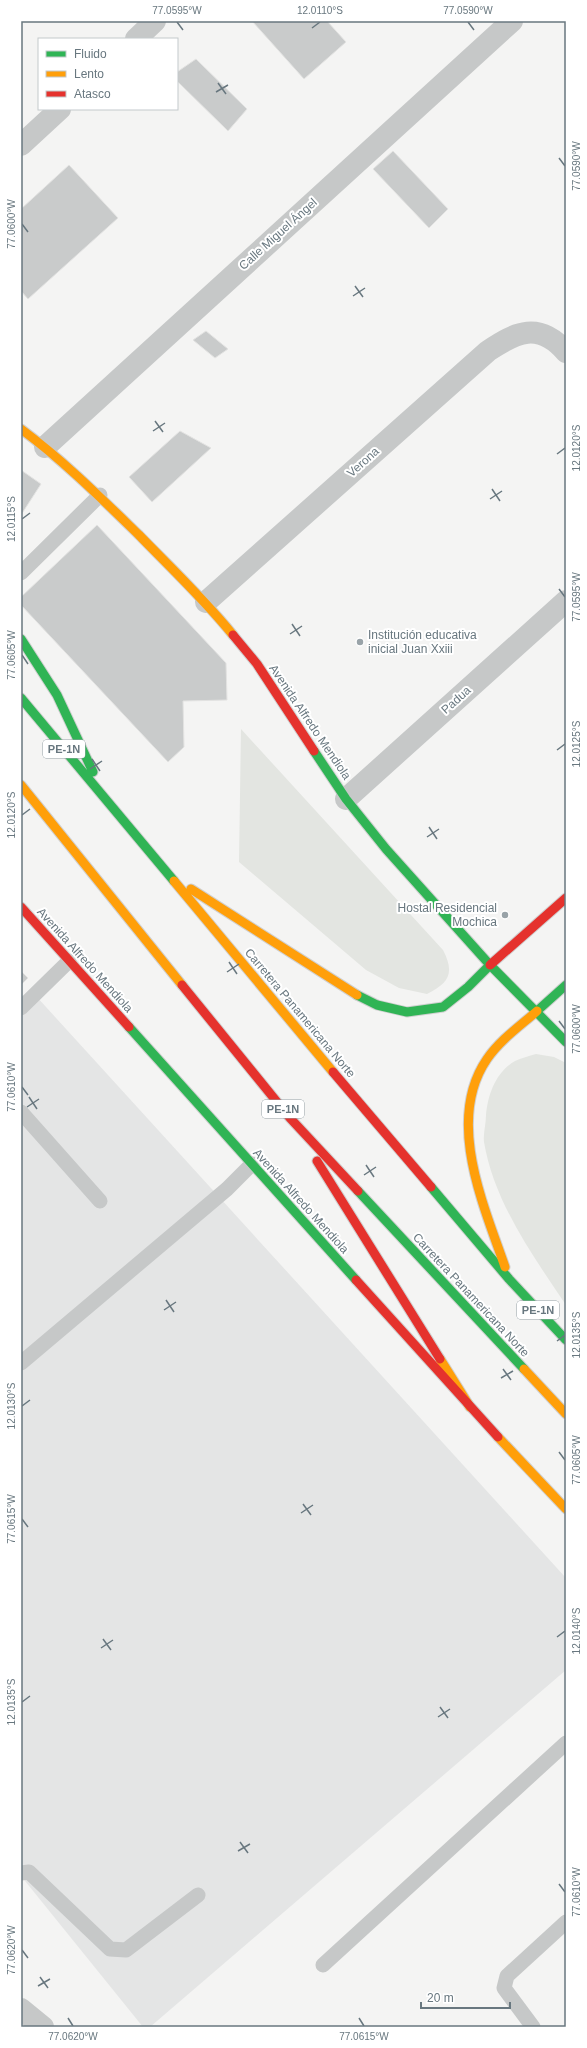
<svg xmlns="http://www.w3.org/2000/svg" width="587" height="2048" font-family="Helvetica,sans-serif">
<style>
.built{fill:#e4e5e5}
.green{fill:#e3e5e1}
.building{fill:#c9cbcb;stroke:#e3e3e2}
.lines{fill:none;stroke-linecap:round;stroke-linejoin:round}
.fast-casing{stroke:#d0d0d0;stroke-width:11}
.slow-casing{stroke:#d0d0d0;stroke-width:11}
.jam-casing{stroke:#d0d0d0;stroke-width:11}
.lane{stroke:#c6c8c8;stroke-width:15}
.street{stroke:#c6c8c8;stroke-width:22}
.fast{stroke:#30b455;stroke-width:9}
.slow{stroke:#ff9f0a;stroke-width:9}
.jam{stroke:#e5322d;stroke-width:9}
.ticks{fill:none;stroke:#68777f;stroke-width:1.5}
.poi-dot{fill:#99a3a8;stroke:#fff;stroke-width:1.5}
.labels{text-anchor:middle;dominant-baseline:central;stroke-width:4;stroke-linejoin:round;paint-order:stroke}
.shield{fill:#fff;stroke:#95a0a5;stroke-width:1}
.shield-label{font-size:11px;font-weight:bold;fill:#68777f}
.street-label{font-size:12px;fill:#68777f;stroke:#fff}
.poi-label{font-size:12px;fill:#68777f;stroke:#fff;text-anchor:start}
.neatline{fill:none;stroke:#68777f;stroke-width:1.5}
.ticks-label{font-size:10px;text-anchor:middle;fill:#68777f}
</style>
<rect width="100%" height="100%" fill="#f4f4f3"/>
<path class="built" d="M36 996 566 1578V1670L150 2027H143L21 1876V1009Z"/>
<path class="green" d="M241 729 443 950C455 973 449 983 427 994L399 988 366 970 239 862Z
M536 1054 554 1057 566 1063V1305C533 1256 494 1202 484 1142 483 1134 486 1124 486 1115 488 1094 496 1072 515 1061 521 1058 529 1056 536 1054Z"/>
<path class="building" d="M252 21H327L346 42 304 79Z
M196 59 247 109 228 131 177 81V72Z
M393 151 448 209 429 228 373 169Z
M69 165 118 218 28 299 21 291V209Z
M206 331 228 349 215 358 193 340Z
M180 431 211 448 152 502 129 477Z
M21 470 41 484 21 515Z
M97 525 226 663 227 700 183 701 184 747 168 762 21 605V597Z
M21 971 28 978 21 985Z"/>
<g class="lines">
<defs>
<path id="fast" d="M21 639 57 695 93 772
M21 698 174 881
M314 751 346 799 386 849 490 965 566 1042
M357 995 377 1005 407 1012 443 1007 468 987 490 965
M537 1011 566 985
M129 1027 356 1280
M431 1187 509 1279 566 1340
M358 1191 524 1369"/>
<path id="slow" d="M21 429C64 461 101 498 139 535 171 568 204 599 233 635
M21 785 182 985
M174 881 333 1072
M191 889 357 995
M505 1267C484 1206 445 1120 487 1059 500 1040 520 1026 537 1011
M440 1359 470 1407
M524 1369 566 1414
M498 1437 566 1509"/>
<path id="jam" d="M233 635 257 664 314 751
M21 907 129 1027
M490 965 566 898
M182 985 290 1118 358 1191
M333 1072 431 1187
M317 1161 440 1359
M356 1280 498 1437"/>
</defs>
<use href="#fast" class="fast-casing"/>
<use href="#slow" class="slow-casing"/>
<use href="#jam" class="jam-casing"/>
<path class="lane" d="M21 573 100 495
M21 1008 69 961
M21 1112 100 1201
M21 1363 227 1189 252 1164
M21 1873 29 1872 110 1949 126 1950 198 1895
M323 1965 566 1743
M533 2027 504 1988 507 1976 566 1922"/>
<path class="street" d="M136 39 155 21
M21 145 60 109
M45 447 512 21
M206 602 488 351C516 332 539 321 566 352
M346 799 566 601
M21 2009 43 2027"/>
<use href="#fast" class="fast"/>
<use href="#slow" class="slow"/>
<use href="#jam" class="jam"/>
</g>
<path class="ticks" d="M177 22 183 30M468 22 474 30M312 28 320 22M218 83 226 94M216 92 228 85M559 158 565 166M22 224 28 232M355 286 363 297M353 296 365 288M155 421 163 432M153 431 165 423M557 454 565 448M492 489 500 501M490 499 502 491M22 519 30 513M559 589 565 597M292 624 300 636M290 634 302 626M22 655 28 664M557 750 565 744M92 759 100 771M90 769 102 761M22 815 30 809M429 827 437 839M427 837 439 829M229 962 237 974M227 972 239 964M559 1021 565 1029M22 1087 28 1095M29 1097 37 1109M27 1107 39 1099M366 1165 374 1177M364 1175 376 1167M166 1300 174 1312M164 1310 176 1302M557 1341 565 1335M503 1369 511 1380M501 1378 513 1371M22 1406 30 1400M559 1452 565 1460M303 1504 311 1515M301 1513 313 1505M22 1519 28 1527M557 1637 565 1631M103 1639 111 1650M101 1648 113 1640M22 1702 30 1696M440 1707 448 1718M438 1717 450 1709M240 1842 248 1853M238 1851 250 1844M559 1884 565 1892M22 1950 28 1958M40 1977 48 1988M38 1986 50 1979M68 2018 73 2026M359 2018 364 2026"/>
<g class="poi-dot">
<circle cx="360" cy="642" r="4"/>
<circle cx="505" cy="915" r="4"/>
</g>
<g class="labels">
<g class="shield">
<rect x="43" y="740" width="42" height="18" rx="3"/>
<rect x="262" y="1100" width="42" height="18" rx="3"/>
<rect x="517" y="1301" width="42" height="18" rx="3"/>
</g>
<g class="shield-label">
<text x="64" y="749">PE-1N</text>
<text x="283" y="1109">PE-1N</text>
<text x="538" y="1310">PE-1N</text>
</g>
<g class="street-label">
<text transform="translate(278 234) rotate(-42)">Calle Miguel Ángel</text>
<text transform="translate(363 462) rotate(-42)">Verona</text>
<text transform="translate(456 700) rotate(-42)">Padua</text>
<text transform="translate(310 722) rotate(56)">Avenida Alfredo Mendiola</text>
<text transform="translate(85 960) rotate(48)">Avenida Alfredo Mendiola</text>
<text transform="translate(300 1013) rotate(50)">Carretera Panamericana Norte</text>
<text transform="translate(301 1201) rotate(48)">Avenida Alfredo Mendiola</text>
<text transform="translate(471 1295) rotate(47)">Carretera Panamericana Norte</text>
</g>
<g class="poi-label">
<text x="368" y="635">Institución educativa<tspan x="368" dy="14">inicial Juan Xxiii</tspan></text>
<text x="497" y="908" text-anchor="end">Hostal Residencial<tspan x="497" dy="14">Mochica</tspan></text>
</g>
</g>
<rect width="587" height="2048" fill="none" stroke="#ffffff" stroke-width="44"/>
<rect x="38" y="38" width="140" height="72" fill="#ffffff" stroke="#c3c9cc"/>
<rect x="46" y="51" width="20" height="6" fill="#30b455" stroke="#c3c9cc"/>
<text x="74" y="58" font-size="12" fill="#68777f">Fluido</text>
<rect x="46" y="71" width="20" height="6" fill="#ff9f0a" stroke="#c3c9cc"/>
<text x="74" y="78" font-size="12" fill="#68777f">Lento</text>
<rect x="46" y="91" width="20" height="6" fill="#e5322d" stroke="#c3c9cc"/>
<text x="74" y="98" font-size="12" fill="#68777f">Atasco</text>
<path d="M421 2002v6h89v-6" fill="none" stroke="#68777f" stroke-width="2"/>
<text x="427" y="2002" font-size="12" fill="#68777f" stroke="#ffffff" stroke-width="3" paint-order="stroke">20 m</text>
<rect x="22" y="22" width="543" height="2004" class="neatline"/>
<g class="ticks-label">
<text x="177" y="14">77.0595°W</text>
<text x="320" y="14">12.0110°S</text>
<text x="468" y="14">77.0590°W</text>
<text transform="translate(576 166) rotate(-90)" y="4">77.0590°W</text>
<text transform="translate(11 224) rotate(-90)" y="4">77.0600°W</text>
<text transform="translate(576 448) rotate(-90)" y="4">12.0120°S</text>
<text transform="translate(11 519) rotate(-90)" y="4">12.0115°S</text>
<text transform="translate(576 597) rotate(-90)" y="4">77.0595°W</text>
<text transform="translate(11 655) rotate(-90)" y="4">77.0605°W</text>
<text transform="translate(576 744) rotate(-90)" y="4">12.0125°S</text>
<text transform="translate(11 815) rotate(-90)" y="4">12.0120°S</text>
<text transform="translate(576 1029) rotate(-90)" y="4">77.0600°W</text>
<text transform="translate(11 1087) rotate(-90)" y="4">77.0610°W</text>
<text transform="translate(576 1335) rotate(-90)" y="4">12.0135°S</text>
<text transform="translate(11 1406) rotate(-90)" y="4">12.0130°S</text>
<text transform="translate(576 1460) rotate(-90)" y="4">77.0605°W</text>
<text transform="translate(11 1519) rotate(-90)" y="4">77.0615°W</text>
<text transform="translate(576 1631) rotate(-90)" y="4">12.0140°S</text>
<text transform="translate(11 1702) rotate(-90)" y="4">12.0135°S</text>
<text transform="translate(576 1892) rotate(-90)" y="4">77.0610°W</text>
<text transform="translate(11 1950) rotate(-90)" y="4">77.0620°W</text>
<text x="73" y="2040">77.0620°W</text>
<text x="364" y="2040">77.0615°W</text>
</g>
</svg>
